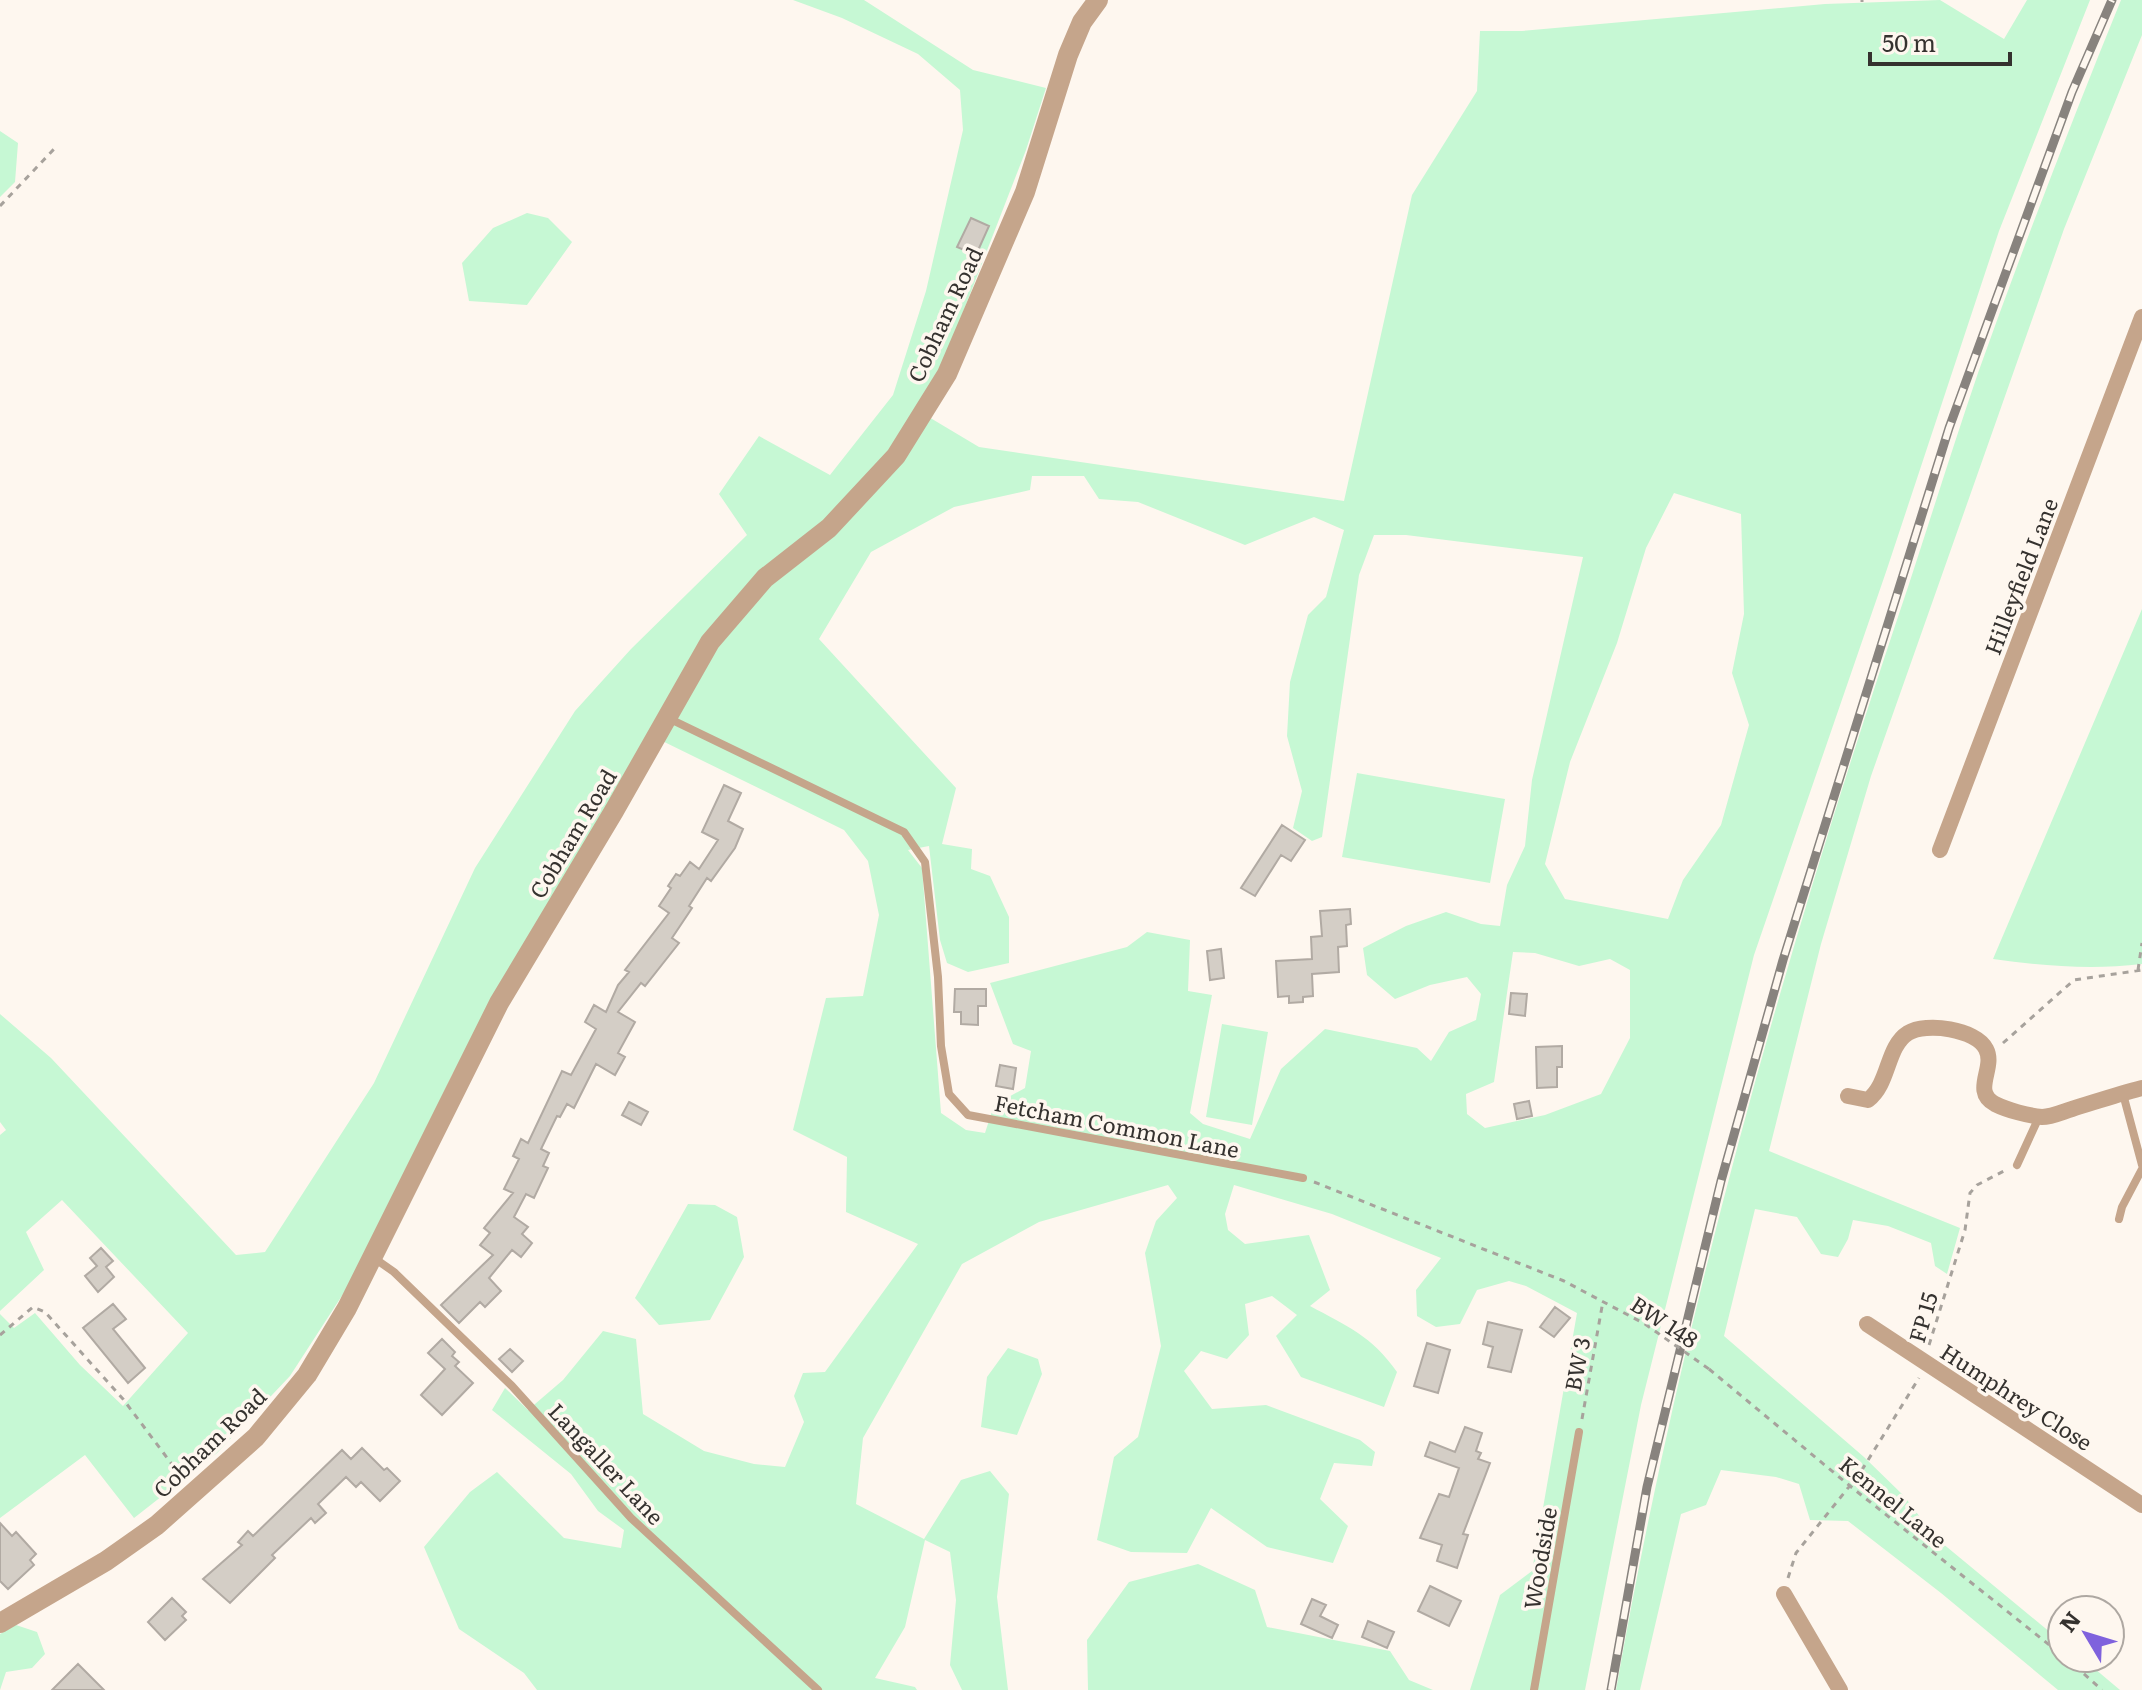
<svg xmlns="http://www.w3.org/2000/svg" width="2142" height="1690" font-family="Literata,serif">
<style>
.green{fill:#c6f8d4;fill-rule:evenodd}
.building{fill:#d4cec6;stroke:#b1aaa3;stroke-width:2}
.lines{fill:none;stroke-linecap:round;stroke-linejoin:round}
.path{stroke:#a7a29c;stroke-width:3;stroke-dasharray:6 6;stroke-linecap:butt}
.service{stroke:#c5a58b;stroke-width:8}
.minor{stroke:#c5a58b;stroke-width:16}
.tertiary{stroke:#c5a58b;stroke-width:20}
.rail-casing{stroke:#88837e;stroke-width:9}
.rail{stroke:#fef7ef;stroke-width:6;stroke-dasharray:18;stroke-linecap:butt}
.path-bridge{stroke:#a7a29c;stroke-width:3;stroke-dasharray:6 6;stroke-linecap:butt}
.labels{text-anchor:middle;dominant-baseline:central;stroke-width:7;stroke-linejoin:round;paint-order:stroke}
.street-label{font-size:22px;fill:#35322f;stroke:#fef7ef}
</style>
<rect width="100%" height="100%" fill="#fef7ef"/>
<path class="green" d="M793 0H864L973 70 1046 88 1026 150 941 369 917 410 979 447 1344 501 1412 195 1477 91 1480 31H1522L1825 4 1940 0 2004 39 2027 0H2090L1999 231 1887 569 1754 955 1641 1405 1585 1690H1470L1500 1595 1532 1571 1577 1313 1526 1286 1509 1281 1477 1290 1460 1324 1436 1327 1417 1316 1416 1290 1441 1258 1332 1214 1234 1185 1225 1214 1228 1230 1245 1244 1309 1235 1330 1290 1310 1306C1347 1326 1372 1336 1397 1372L1384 1407 1301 1377 1276 1336 1297 1315 1272 1296 1245 1304 1249 1335 1227 1359 1201 1351 1184 1371 1212 1409 1266 1405 1360 1440 1375 1452 1372 1466 1334 1463 1320 1499 1348 1526 1333 1563 1267 1547 1211 1508 1187 1553 1131 1552 1097 1540 1114 1457 1138 1437 1161 1346 1145 1253 1156 1221 1177 1198 1168 1185 1039 1222 962 1264 863 1438 856 1504 924 1539 961 1480 990 1471 1009 1494 997 1597 1008 1690H962L950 1665 956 1600 950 1552 925 1540 905 1627 875 1678 915 1687 917 1690H537L524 1673 459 1629 424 1547 470 1492 497 1472 564 1538 621 1548 624 1530 598 1511 571 1474 492 1410 505 1388 528 1410 563 1380 603 1331 636 1339 643 1414 704 1451 754 1464 785 1467 804 1422 794 1396 803 1373 825 1372 918 1244 846 1212 847 1157 793 1130 826 998 863 996 879 915 868 861 844 830 648 734 452 1075 367 1257 290 1376 217 1453 134 1518 85 1455 0 1518V1314L14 1328 35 1313 80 1365 123 1406 188 1333 62 1200 26 1232 44 1270 0 1311V1135L6 1130 0 1122V1014L51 1058 236 1255 265 1252 374 1083 475 868 575 711 631 649 747 535 719 494 759 436 830 475 893 395 926 291 963 130 960 90 918 54 842 18ZM1032 476H1084L1099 499 1138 502 1245 545 1314 517 1344 530 1326 597 1308 615 1290 682 1287 736 1302 791 1293 828 1312 841 1322 837 1359 575 1374 535H1406L1583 557 1532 780 1525 846 1507 885 1500 926 1481 924 1446 912 1406 926 1363 948 1367 975 1395 999 1430 985 1467 977 1481 994 1476 1020 1449 1032 1431 1061 1417 1048 1325 1029 1281 1069 1250 1139 1203 1124 1190 1113 1212 995 1188 991 1190 940 1147 932 1127 947 990 983 1013 1044 1031 1051 1025 1088 994 1105 985 1133 966 1130 941 1113 922 868 908 850 929 846 940 940 947 963 968 972 1009 963V917L990 876 971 869 972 849 942 844 956 788 819 639 871 552 954 507 1030 490ZM1674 493 1741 514 1744 614 1732 673 1749 725 1721 825 1683 880 1668 919 1565 899 1545 864 1570 762 1617 643 1646 548ZM1513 952 1535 953 1579 966 1610 959 1630 970V1038L1601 1094 1545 1115 1485 1128 1467 1114 1466 1094 1494 1082Z
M2121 0H2142V35L2064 229 1871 776 1821 944 1769 1151 1960 1228 1947 1274 1935 1266 1931 1243 1888 1226 1853 1220 1848 1239 1838 1257 1821 1254 1797 1217 1755 1209 1724 1336 1864 1457 1904 1496 1936 1538 2062 1642V1658H2082L2120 1690H2058L1941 1593 1848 1521 1810 1520 1799 1484 1776 1477 1721 1470 1706 1505 1681 1514 1640 1690H1616C1682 1314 1787 946 1909 584 1932 514 1954 443 1978 373 2023 247 2071 123 2121 0Z
M0 131 18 143 15 182 0 197Z
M527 213 548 218 572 242 527 305 469 301 462 263 493 228Z
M2142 609V964C2091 970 2044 966 1993 959Z
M1357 773 1505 799 1490 883 1342 857Z
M1222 1024 1268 1032 1252 1125 1206 1117Z
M688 1204 715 1205 737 1217 744 1257 710 1320 659 1325 635 1298Z
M1008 1348 1038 1359 1042 1374 1017 1435 981 1427 987 1377Z
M1198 1564 1255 1590 1267 1627 1390 1651 1409 1680 1433 1690H1088L1087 1640 1129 1582Z
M16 1625 37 1632 45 1654 32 1668 6 1672 0 1690V1634Z"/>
<path class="building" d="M971 218 989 226 976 255 957 247Z
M724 785 741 793 728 821 743 829 735 848 711 881 707 878 689 906 692 908 672 938 679 943 645 986 641 983 618 1012 635 1022 618 1053 625 1057 615 1075 596 1064 574 1108 567 1104 560 1117 557 1116 541 1149 549 1153 543 1166 548 1168 534 1198 526 1194 514 1217 528 1227 522 1234 532 1243 521 1257 512 1250 489 1278 501 1291 485 1307 480 1302 459 1323 441 1305 493 1255 480 1245 490 1233 484 1228 513 1193 504 1189 519 1159 513 1156 521 1139 528 1143 562 1071 571 1075 596 1029 585 1022 594 1005 606 1012 618 985 629 972 625 970 669 913 659 906 671 888 668 886 676 874 680 876 690 862 699 869 718 840 702 832Z
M1282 825 1305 840 1291 861 1281 855 1255 896 1241 888Z
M1350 909 1351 924 1346 925 1347 946 1338 947 1339 972 1312 974 1313 996 1303 997V1002L1289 1003V996L1278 997 1276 961 1312 959 1311 937 1322 936 1320 911Z
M1221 949 1224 978 1210 980 1207 951Z
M955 989H986V1006H978V1025L961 1024V1012H954Z
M1511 993 1527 994 1525 1016 1509 1014Z
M1562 1046V1067H1557V1087L1537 1088 1536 1047Z
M1000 1065 1016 1068 1013 1089 996 1086Z
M1529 1101 1532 1116 1517 1119 1514 1104Z
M629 1102 648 1112 641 1125 622 1115Z
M101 1248 113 1261 106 1267 114 1277 98 1292 85 1276 97 1266 90 1258Z
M113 1304 126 1319 113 1329 145 1368 128 1383 83 1328Z
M1555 1307 1570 1318 1554 1337 1540 1327Z
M1488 1322 1522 1330 1511 1372 1488 1367 1493 1347 1483 1344Z
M442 1339 455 1352 452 1356 459 1362 455 1366 473 1383 442 1415 421 1395 445 1369 428 1353Z
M1427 1343 1450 1350 1438 1393 1414 1386Z
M510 1349 523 1361 512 1372 499 1359Z
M1465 1427 1482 1433 1476 1451 1481 1453 1478 1459 1490 1463 1463 1534 1468 1535 1457 1568 1437 1561 1442 1545 1420 1538 1439 1494 1449 1497 1459 1468 1425 1456 1430 1442 1455 1452Z
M362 1448 384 1470 387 1468 400 1481 380 1501 361 1482 356 1487 346 1477 318 1504 326 1513 315 1523 311 1518 272 1555 275 1558 230 1603 203 1579 242 1545 238 1542 248 1531 253 1536 342 1450 351 1459Z
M0 1523 12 1536 16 1532 36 1554 30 1560 34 1565 8 1589 0 1581Z
M1430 1586 1461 1601 1449 1626 1418 1611Z
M172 1598 186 1612 182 1616 186 1620 165 1640 148 1622Z
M1312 1599 1326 1605 1320 1616 1338 1625 1332 1638 1301 1624Z
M1368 1621 1394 1632 1387 1648 1362 1637Z
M78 1664 104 1690H52Z"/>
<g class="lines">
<path class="path" d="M1862 2V0
M0 206 55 148
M2138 970 2142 943
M2003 1043 2074 980 2142 970
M1314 1182 1564 1281 1645 1324
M0 1335 33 1307 45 1312 123 1399 183 1479
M1929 1345 1965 1230 1970 1193 1977 1185 2006 1170
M1709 1369 1850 1486 2062 1655
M1582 1419 1603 1301
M1788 1578 1796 1553 1860 1473 1919 1378
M2066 1658 2102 1690"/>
<path class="service" d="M668 718 904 832 925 862 938 977 941 1046 949 1094 968 1115 1303 1178
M2123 1094 2142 1165
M2017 1165 2039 1117
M2119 1219 2122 1207 2142 1169
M374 1258 394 1272 512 1386 631 1518 818 1690
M1534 1690 1579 1432"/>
<path class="minor" d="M1940 850 2142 317
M1848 1096 1868 1100C1890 1083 1886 1047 1908 1033 1926 1022 1976 1029 1986 1049 1996 1068 1971 1091 1995 1104 2007 1110 2029 1116 2042 1117 2052 1117 2062 1112 2072 1109 2095 1102 2118 1094 2142 1088
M1867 1324 2142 1505
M1784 1594 1840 1690"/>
<path class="tertiary" d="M0 1623 106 1561 157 1525 256 1437 307 1375 347 1308 499 1003 614 811 710 642 765 578 829 528 896 456 947 374 1025 192 1068 55 1082 22 1098 0"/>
<defs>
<path id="rail" d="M1611 1690 1647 1487 1721 1181 1783 960 1949 428 2072 92 2112 0"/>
</defs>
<use href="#rail" class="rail-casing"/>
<use href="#rail" class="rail"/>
<path class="path-bridge" d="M1645 1324 1709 1369"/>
</g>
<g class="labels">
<g class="street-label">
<text transform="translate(944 314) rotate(-65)">Cobham Road</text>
<text transform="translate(2020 576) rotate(-69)">Hilleyfield Lane</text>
<text transform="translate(572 833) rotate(-59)">Cobham Road</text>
<text transform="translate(1117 1125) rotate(11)">Fetcham Common Lane</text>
<text transform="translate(1922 1317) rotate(-74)">FP 15</text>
<text transform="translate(1665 1321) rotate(33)">BW 148</text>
<text transform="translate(1576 1364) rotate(-79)">BW 3</text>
<text transform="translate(2017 1396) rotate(33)">Humphrey Close</text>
<text transform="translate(209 1442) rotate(-44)">Cobham Road</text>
<text transform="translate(607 1463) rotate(47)">Langaller Lane</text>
<text transform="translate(1894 1501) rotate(39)">Kennel Lane</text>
<text transform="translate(1539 1558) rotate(-80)">Woodside</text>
</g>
</g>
<g transform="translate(2086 1634) rotate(308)"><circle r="38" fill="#fef7ef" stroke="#aea8a2" stroke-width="2"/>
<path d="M0-6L14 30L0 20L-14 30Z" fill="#7f62dd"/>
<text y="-12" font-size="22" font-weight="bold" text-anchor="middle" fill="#35322f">N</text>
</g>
<path d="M1870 52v12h140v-12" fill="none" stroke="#35322f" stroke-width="4"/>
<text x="1882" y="52" font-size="24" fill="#35322f" stroke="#fef7ef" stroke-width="6" paint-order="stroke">50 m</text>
</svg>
